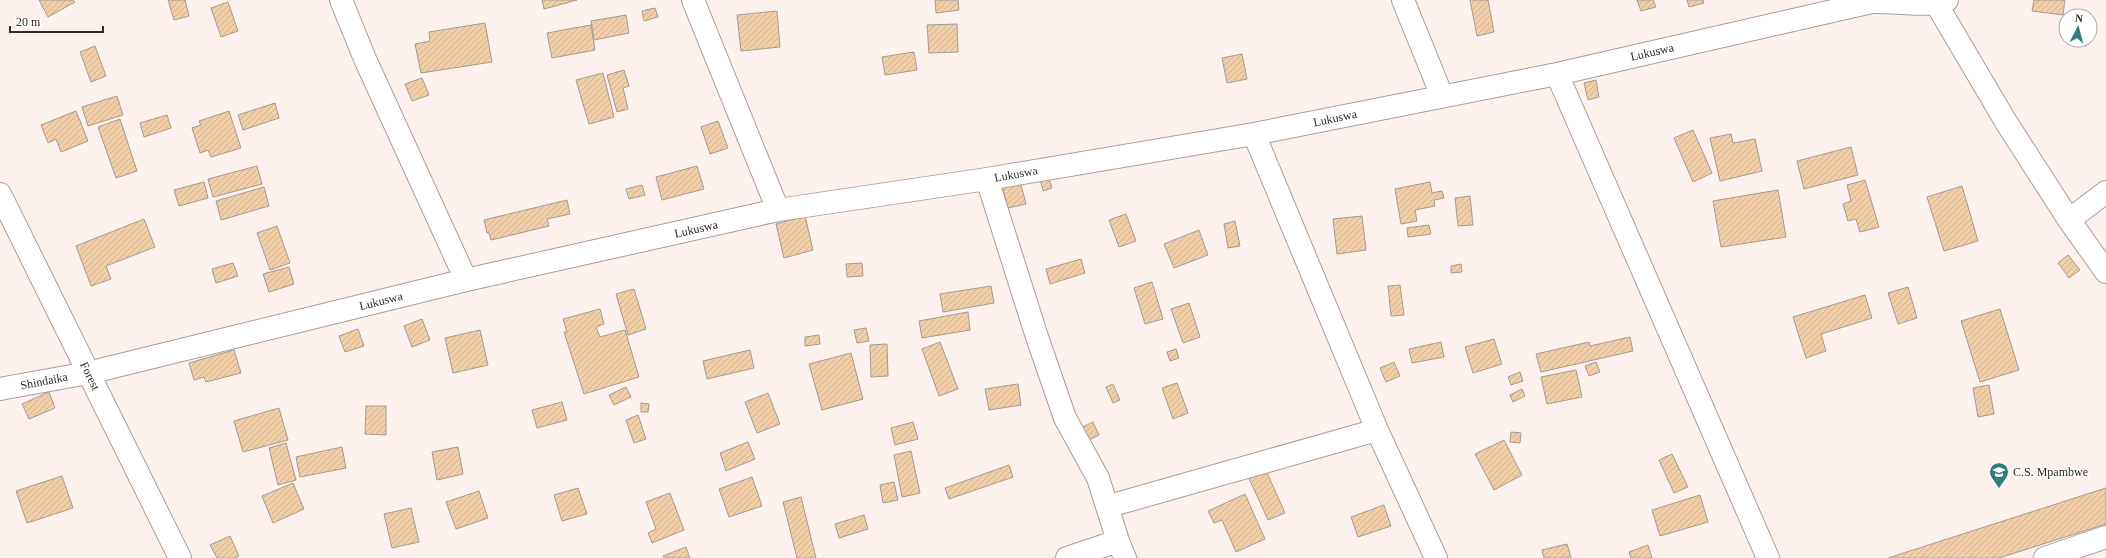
<svg xmlns="http://www.w3.org/2000/svg" width="2106" height="558" font-family="Georgia,serif">
<style>
.building{fill:url(#building-hatch);stroke:#a39b93}
.lines{fill:none;stroke-linecap:round;stroke-linejoin:round}
.street-casing{stroke:#a99e9a;stroke-width:24}
.secondary-casing{stroke:#a99e9a;stroke-width:24}
.street{stroke:#fff;stroke-width:22}
.secondary{stroke:#fff;stroke-width:22}
.labels{text-anchor:middle;dominant-baseline:central;stroke-width:3;stroke-linejoin:round;paint-order:stroke}
.street-label{font-size:12px;fill:#2e2a28;stroke:#fff}
.poi-label{font-size:12px;fill:#2e2a28;stroke:#fff;text-anchor:start}
</style>
<defs>
<pattern id="building-hatch" width="6" height="6" patternUnits="userSpaceOnUse"><rect width="6" height="6" fill="#f0cfa9"/><path d="M-1 1l2-2M0 6l6-6M5 7l2-2" fill="none" stroke="#ceb291"/></pattern>
</defs>
<rect width="100%" height="100%" fill="#fdf1ed"/>
<path class="building" d="M39 0H73L75 2 48 17Z
M168 0H185L189 16 174 20Z
M542 0H577L544 9Z
M935 0H958L959 10 936 13Z
M1470 0H1488L1494 32 1477 36Z
M1637 0H1653L1656 7 1641 11Z
M1687 0H1703L1704 3 1689 7Z
M2034 0H2065L2063 15 2032 11Z
M228 2 238 31 221 37 211 8Z
M655 8 658 17 644 21 642 11Z
M777 11 780 47 741 51 737 15Z
M626 15 629 33 594 40 591 21Z
M485 23 492 62 421 73 415 44 430 41 429 32Z
M957 24 958 52 929 53 927 25Z
M591 25 595 50 552 58 547 33Z
M95 46 106 76 91 82 80 52Z
M914 52 917 70 885 75 882 57Z
M1242 54 1247 79 1227 83 1222 58Z
M624 70 629 86 623 88 628 109 617 112 607 75Z
M603 73 614 117 589 124 576 80Z
M422 78 429 95 412 101 405 84Z
M1596 80 1599 97 1588 100 1584 83Z
M117 96 123 115 88 126 82 107Z
M275 103 279 118 243 130 238 115Z
M76 111 88 141 61 152 56 139 48 143 41 125Z
M229 111 241 148 211 157 208 150 200 153 192 128 201 125 199 121Z
M167 115 171 128 144 137 140 123Z
M120 119 137 171 116 178 98 127Z
M718 121 728 148 710 154 701 127Z
M1693 130 1712 173 1693 182 1674 138Z
M1731 134 1733 143 1755 139 1762 171 1720 181 1710 138Z
M1851 147 1858 175 1804 189 1797 161Z
M257 166 262 184 213 197 208 179Z
M697 166 704 189 662 200 656 177Z
M1048 176 1052 188 1043 191 1040 178Z
M1865 180 1879 227 1860 232 1856 219 1848 221 1843 204 1851 201 1847 185Z
M1020 181 1026 204 1008 208 1002 186Z
M204 182 208 198 179 206 174 190Z
M1430 182 1432 193 1442 191 1444 198 1434 200 1435 206 1415 210 1417 221 1401 224 1395 189Z
M642 185 645 195 629 199 626 189Z
M1962 186 1978 241 1944 251 1927 197Z
M264 187 269 206 221 220 216 201Z
M1778 190 1786 237 1721 247 1713 201Z
M1470 196 1473 225 1458 226 1455 198Z
M567 200 570 214 547 219 549 226 491 240 489 233H487L484 220Z
M1126 214 1136 241 1119 247 1109 220Z
M805 216 813 250 784 258 776 224Z
M1362 216 1366 250 1337 254 1333 219Z
M144 219 155 247 106 266 111 279 91 286 76 246Z
M1235 221 1240 246 1228 248 1224 224Z
M1429 225 1431 234 1408 237 1407 228Z
M277 226 290 263 270 270 257 233Z
M1199 230 1208 255 1174 268 1164 244Z
M2068 255 2080 270 2069 278 2058 263Z
M1081 259 1085 273 1050 284 1046 269Z
M233 263 238 276 216 283 212 269Z
M862 263 863 276 847 277 846 264Z
M1461 264 1462 272 1451 273V266Z
M289 267 294 284 269 292 263 274Z
M1152 282 1163 319 1145 324 1134 288Z
M1400 285 1404 315 1391 316 1388 286Z
M991 286 994 303 943 312 940 294Z
M1908 287 1917 318 1898 324 1888 293Z
M634 289 646 329 628 335 616 294Z
M1865 295 1872 318 1821 334 1826 351 1806 358 1793 317Z
M1189 303 1200 337 1183 343 1171 309Z
M600 309 604 324 596 327 600 337 625 330 639 377 584 394 564 332H567L563 319Z
M2000 309 2019 370 1980 382 1961 321Z
M968 312 970 330 922 338 919 321Z
M422 319 430 340 412 347 404 326Z
M866 328 869 341 857 343 854 330Z
M358 329 364 346 345 352 339 336Z
M480 330 488 365 453 373 445 338Z
M819 335 820 344 805 346V337Z
M1630 337 1633 351 1541 372 1536 354 1589 342 1590 346Z
M1494 339 1502 364 1473 373 1465 347Z
M940 342 958 389 939 396 922 349Z
M1441 342 1444 357 1412 363 1409 349Z
M887 344 888 376 871 377 870 345Z
M1176 349 1179 358 1170 361 1167 352Z
M234 350 241 373 206 382 204 377 194 380 189 363Z
M750 350 754 368 707 379 703 361Z
M851 353 863 399 822 410 809 364Z
M1394 362 1400 376 1386 382 1380 368Z
M1596 362 1600 372 1589 376 1585 366Z
M1576 370 1582 397 1547 404 1541 377Z
M1520 372 1523 381 1511 385 1508 377Z
M1177 383 1188 413 1173 419 1162 388Z
M1018 384 1021 405 989 410 985 389Z
M1113 384 1120 400 1113 403 1106 387Z
M1989 385 1994 414 1978 417 1973 388Z
M626 387 631 397 614 405 609 395Z
M1522 389 1525 396 1513 402 1510 395Z
M49 392 55 408 29 419 22 404Z
M768 393 780 424 757 433 745 402Z
M562 402 567 420 537 428 532 410Z
M641 403 649 404 648 412H641Z
M366 406H386V435L365 434Z
M279 408 288 440 243 452 234 421Z
M638 415 646 439 634 443 626 420Z
M913 422 918 439 895 445 891 428Z
M1093 422 1099 435 1085 442 1079 429Z
M1511 432 1521 433 1520 443 1510 442Z
M1504 440 1522 475 1494 490 1475 454Z
M748 442 755 459 726 471 720 453Z
M286 443 296 480 278 485 269 448Z
M342 447 346 468 300 477 296 457Z
M458 447 463 474 437 480 432 452Z
M911 451 920 493 902 497 894 455Z
M1672 454 1688 487 1674 493 1659 460Z
M1009 465 1013 477 949 499 945 488Z
M1264 466 1285 513 1268 520 1247 474Z
M62 476 73 508 27 523 16 491Z
M752 477 762 506 729 517 719 489Z
M894 482 898 500 883 503 880 485Z
M293 483 304 509 273 523 262 496Z
M578 488 587 514 562 521 554 495Z
M2106 488V524L1999 558H1888Z
M479 491 488 518 456 529 446 502Z
M670 493 684 530 652 543 648 533 656 529 646 502Z
M1245 494 1265 539 1236 552 1222 520 1214 523 1208 511Z
M1700 495 1708 522 1660 536 1652 510Z
M801 497 816 558H797L783 502Z
M1384 505 1391 526 1358 537 1351 517Z
M411 508 419 542 392 548 384 514Z
M864 515 868 529 839 538 835 524Z
M230 536 239 556 235 558H217L210 545Z
M1567 544 1571 558H1544L1542 550Z
M1648 545 1652 558H1631L1629 552Z
M686 547 690 558H664L663 556Z"/>
<g class="lines">
<defs>
<path id="street" d="M341 0 365 59 466 280
M693 0 778 210
M1403 0 1442 96
M1934 0 2006 122 2069 220 2106 272
M1557 74 1768 558
M1254 134 1377 430 1436 558
M987 179 1037 337 1065 418 1098 478 1118 541 1067 558
M2069 220 2106 192
M0 389 88 373 466 280 778 210 987 179 1254 134 1557 74 1872 2C1895 1 1926 8 1947 0
M1109 506 1377 430
M1118 541 1125 558
M2045 558 2106 537"/>
<path id="secondary" d="M0 194 180 558"/>
</defs>
<use href="#street" class="street-casing"/>
<use href="#secondary" class="secondary-casing"/>
<use href="#street" class="street"/>
<use href="#secondary" class="secondary"/>
</g>
<defs>
<symbol id="school-pin" viewBox="-11 -11 22 30"><path d="M0 17L-7.5 6A9.5 9.5 0 1 1 7.5 6Z" fill="#337c7e" stroke="#fff"/><path d="M0-5L7-2L0 1L-7-2ZM-4 1L0 2.5L4 1V4Q0 6-4 4Z" fill="#fff"/></symbol>
</defs>
<g fill-rule="evenodd">
<use href="#school-pin" x="1988" y="461" width="22" height="30"/>
</g>
<g class="labels">
<g class="street-label">
<text transform="translate(1652 52) rotate(-13)">Lukuswa</text>
<text transform="translate(1335 118) rotate(-12)">Lukuswa</text>
<text transform="translate(1016 174) rotate(-10)">Lukuswa</text>
<text transform="translate(696 229) rotate(-13)">Lukuswa</text>
<text transform="translate(381 301) rotate(-14)">Lukuswa</text>
<text transform="translate(90 376) rotate(64)">Forest</text>
<text transform="translate(44 381) rotate(-11)">Shindaika</text>
</g>
<g class="poi-label">
<text x="2013" y="472">C.S. Mpambwe</text>
</g>
</g>
<g transform="translate(2078 28) rotate(6)"><circle r="19" fill="#ffffff" stroke="#abaaa9"/>
<path d="M0-3L7 15L0 10L-7 15Z" fill="#337c7e"/>
<text y="-6" font-size="11" font-weight="bold" text-anchor="middle" fill="#2e2a28">N</text>
</g>
<path d="M10 26v6h93v-6" fill="none" stroke="#2e2a28" stroke-width="2"/>
<text x="16" y="26" font-size="12" fill="#2e2a28" stroke="#ffffff" stroke-width="3" paint-order="stroke">20 m</text>
</svg>
